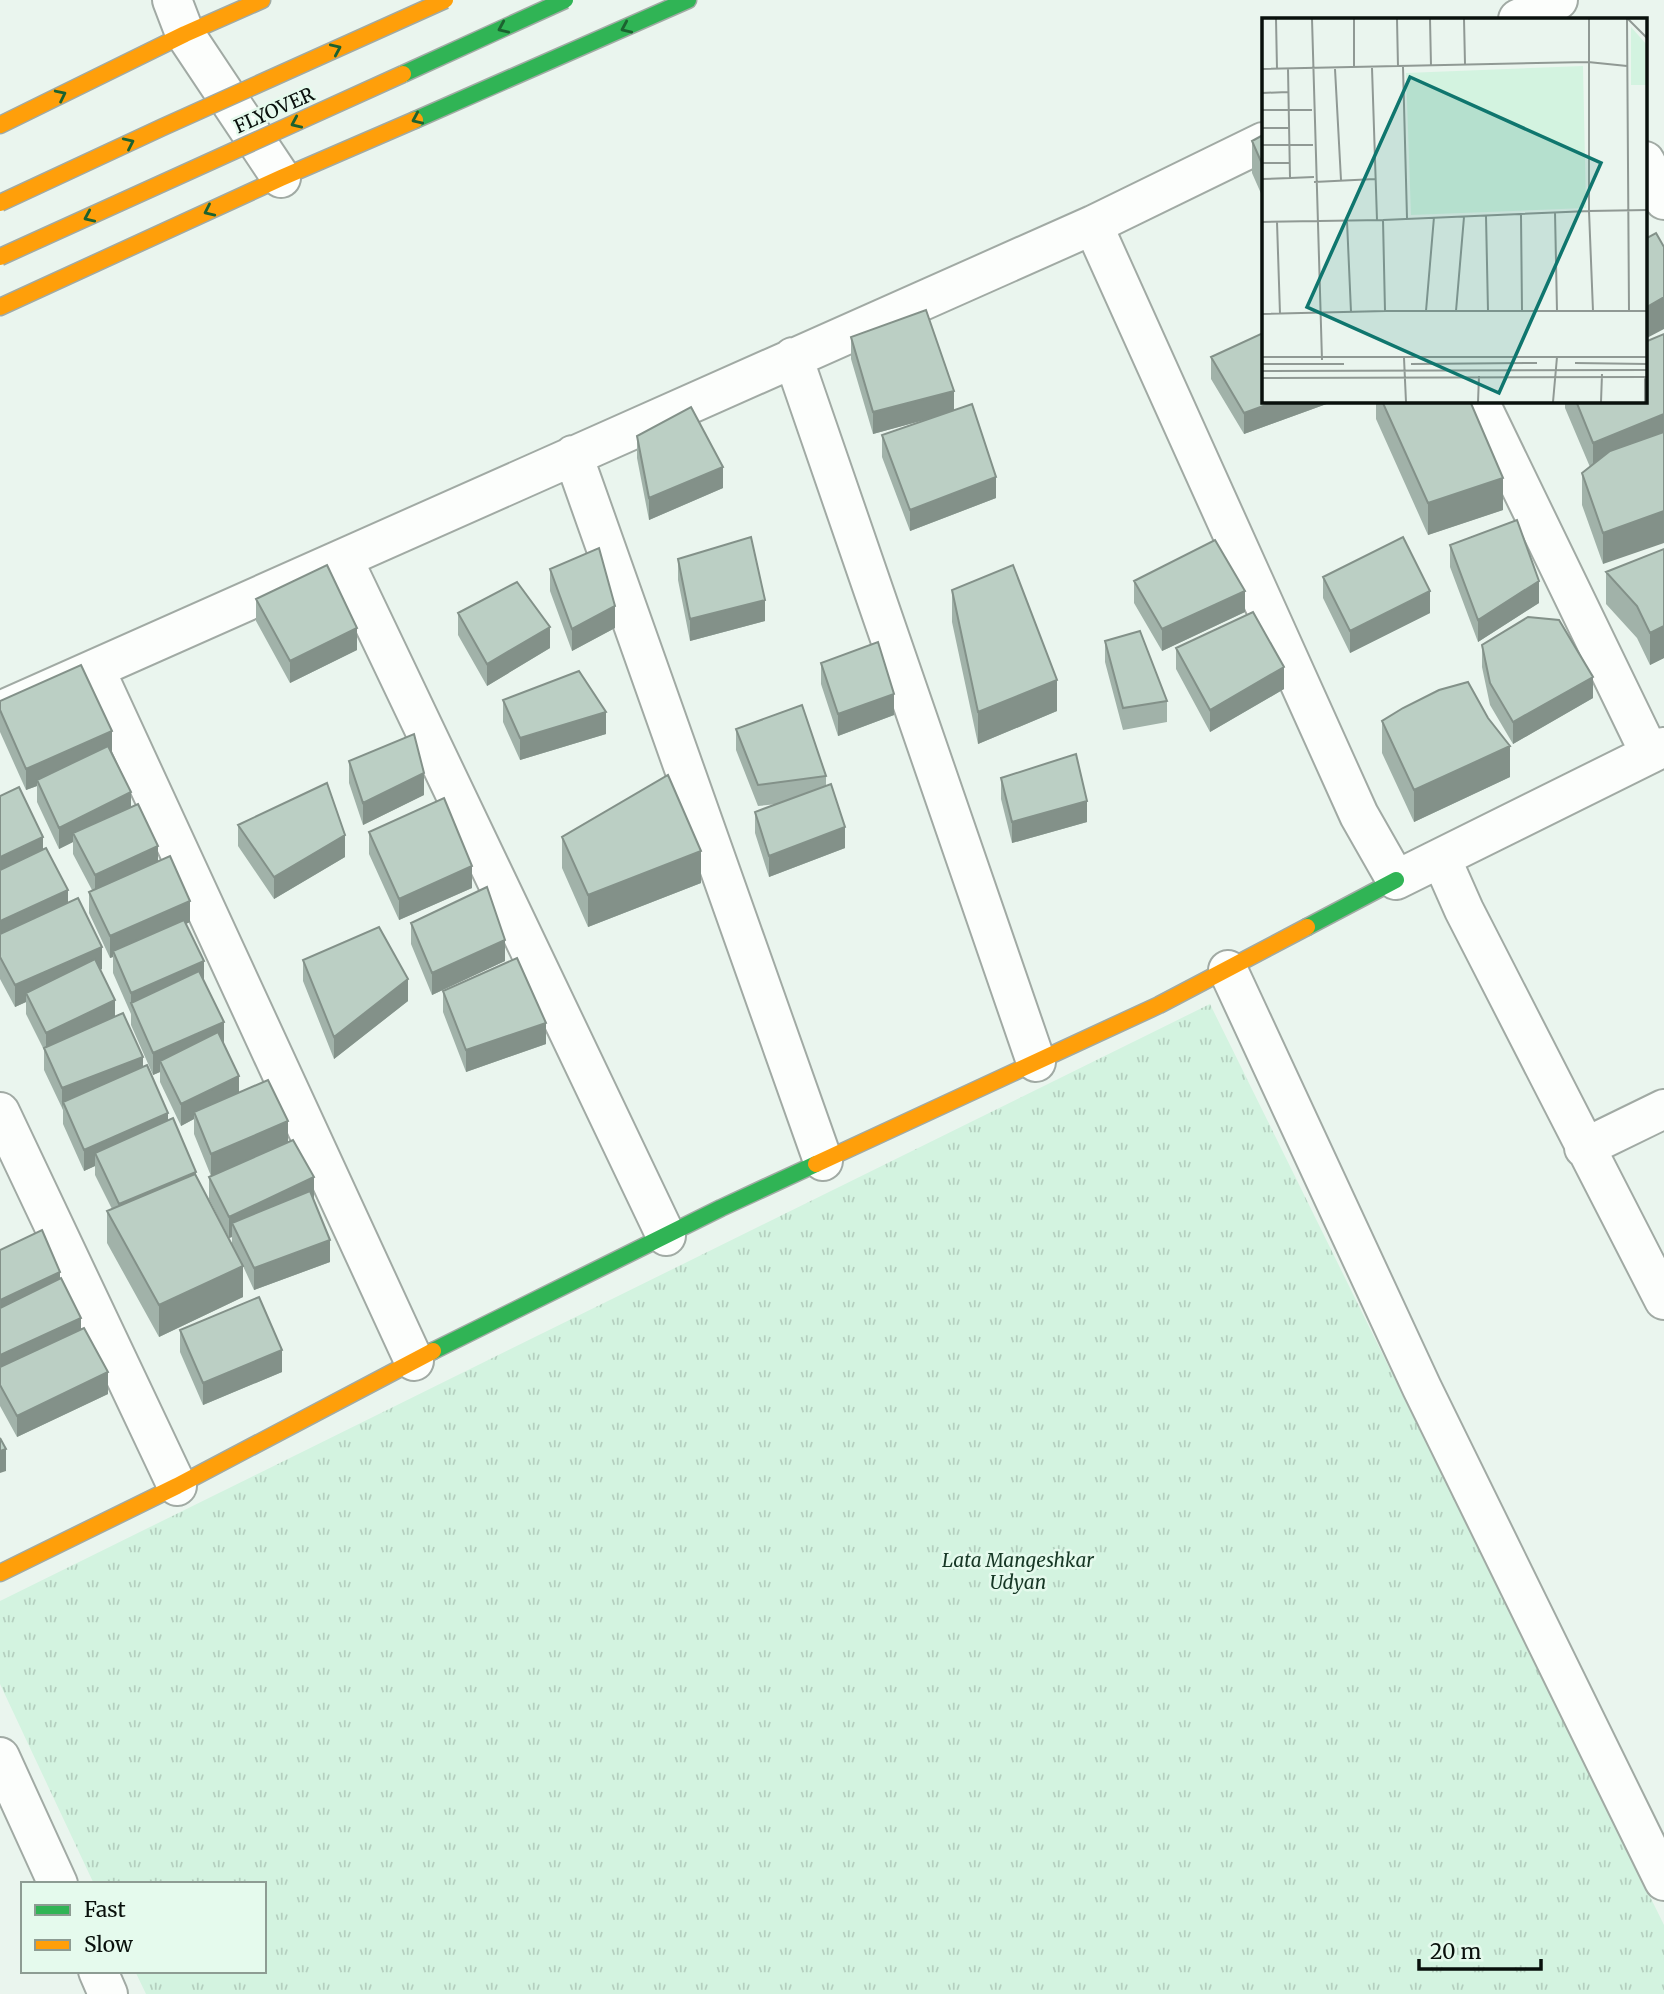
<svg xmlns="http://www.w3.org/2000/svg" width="1664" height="1994" font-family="Merriweather,serif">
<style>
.park{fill:url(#park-tufts)}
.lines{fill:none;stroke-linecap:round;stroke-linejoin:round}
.street-casing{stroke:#a1aaa4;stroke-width:42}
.fast-casing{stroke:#a1aaa4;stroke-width:19}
.slow-casing{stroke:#a1aaa4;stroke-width:19}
.street{stroke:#fcfefc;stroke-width:38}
.fast{stroke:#30b455;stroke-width:16}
.slow{stroke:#ff9f0a;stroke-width:16}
.fast-bridge-casing{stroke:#a1aaa4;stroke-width:19;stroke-linecap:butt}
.slow-bridge-casing{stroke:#a1aaa4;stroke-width:19;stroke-linecap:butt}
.fast-bridge{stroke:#30b455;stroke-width:16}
.slow-bridge{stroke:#ff9f0a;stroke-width:16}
.wall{fill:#a1b2a9}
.shaded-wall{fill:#839189}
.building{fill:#bbcfc4;stroke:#839189;stroke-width:2}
.oneway{stroke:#1c6230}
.labels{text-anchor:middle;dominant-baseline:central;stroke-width:5;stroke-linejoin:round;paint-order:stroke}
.street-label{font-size:19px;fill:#09100c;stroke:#e5faed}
.park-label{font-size:19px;font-style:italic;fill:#163725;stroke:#e5faed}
.inset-road{fill:none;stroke:#909994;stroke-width:2}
.view{fill:#0f766e;fill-opacity:0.15;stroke:#0f766e;stroke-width:3.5}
.inset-edge{fill:none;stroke:#09100c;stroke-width:3.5}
</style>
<defs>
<pattern id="park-tufts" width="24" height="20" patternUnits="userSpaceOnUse" patternTransform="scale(1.75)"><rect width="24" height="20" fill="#d3f3e0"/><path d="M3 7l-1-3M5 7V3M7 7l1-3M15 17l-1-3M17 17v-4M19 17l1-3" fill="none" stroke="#b4cfbf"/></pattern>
</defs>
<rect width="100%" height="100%" fill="#eaf5ee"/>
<path class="park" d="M1210 1004 1664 1925V1994H146L135 1971H264V1884H94L0 1684V1601Z"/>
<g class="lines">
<defs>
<path id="street" d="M172 0 185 34 281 178
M1518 19 1558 0
M1263 142 1093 225 1359 815 1396 880 1664 747
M1645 161 1664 200
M793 357 1036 1062
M1479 401 1650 754
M573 455 823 1161
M343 559 666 1236
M95 669 414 1361
M0 711 1093 225
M1441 858 1464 910 1664 1300
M1228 970 1422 1388 1664 1881
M0 1112 177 1486
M1584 1148 1664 1109
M0 1757 58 1884
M98 1971 108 1994"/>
<path id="fast" d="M415 120 688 0
M1307 927 1396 880
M433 1351 721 1208 816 1164"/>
<path id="slow" d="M0 125 185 34 262 0
M0 307 281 178 415 120
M816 1164 1159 1005 1307 927
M0 1573 177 1486 433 1351"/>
</defs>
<use href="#street" class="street-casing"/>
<use href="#fast" class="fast-casing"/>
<use href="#slow" class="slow-casing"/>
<use href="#street" class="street"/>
<use href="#fast" class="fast"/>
<use href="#slow" class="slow"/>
<defs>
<path id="fast-bridge" d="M403 74 565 0"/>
<path id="slow-bridge" d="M0 203 163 127 445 0
M0 257 403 74"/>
</defs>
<use href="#fast-bridge" class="fast-bridge-casing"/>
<use href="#slow-bridge" class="slow-bridge-casing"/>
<use href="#fast-bridge" class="fast-bridge"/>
<use href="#slow-bridge" class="slow-bridge"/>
</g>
<path class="wall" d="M1263 135V198L1252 173V141Z
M851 337 954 410 996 498 910 531 882 457V435L927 419 873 434 851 359Z
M1211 357 1332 401V402L1244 434 1211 379Z
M1376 401H1470L1503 510 1428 535 1376 419Z
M1565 401H1645L1603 564 1582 505V473L1590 467 1565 408Z
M637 436 723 488 649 520 637 458Z
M1450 545 1539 603 1478 642 1450 567Z
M1664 549V658L1650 665 1637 638 1606 604V572Z
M678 559 765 621 690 641 678 580Z
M550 569 615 628 572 651 550 591Z
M1323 577 1430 613 1350 653 1323 598Z
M1134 581 1245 612 1162 651 1134 603Z
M952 590 1057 711 978 744 952 622Z
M256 599 357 650 290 683 256 621Z
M458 613 550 648 487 686 458 635Z
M1105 641 1167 701V722L1123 730 1105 662Z
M1482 645 1593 698 1513 744 1490 705 1482 667Z
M1176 648 1284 689 1210 732 1176 669Z
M821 663 894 715 838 736 821 684Z
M503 700 606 734 520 760 503 722Z
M0 701 112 753 131 807 190 922 186 924 224 1044H223L239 1093 288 1142 314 1198 313 1199 330 1262 254 1290 243 1266V1297L159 1337 107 1243V1211L112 1209 95 1175V1166L84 1171 63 1124V1110L44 1070V1050L26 1014V1002L15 1007 0 979V796L43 850 68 903 102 969 100 970 115 1016 143 1066 168 1121 239 1258 232 1244V1237L229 1238 209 1199V1177L211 1176 194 1134V1119L181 1126 160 1082V1072L153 1075 131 1025V1014L113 973V957L110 958 89 913V892L92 890 73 854V842L59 849 37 802V786L26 790 0 732Z
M1488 718 1510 777 1414 822 1382 753V721Z
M736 729 826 776V786L845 848 769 877 755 833V812L778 804 758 806 736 750Z
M349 761 424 795 363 825 349 783Z
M1001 778 1087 822 1012 843 1001 799Z
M238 825 345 857 274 899 238 846Z
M369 832 472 888 399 920 369 854Z
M562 837 701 883 588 927 562 868Z
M411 923 505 961 432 995 411 944Z
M303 960 408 1001 334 1059 303 981Z
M443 991 546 1044 466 1072 443 1012Z
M0 1250 60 1279 108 1394 17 1437 0 1406Z
M180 1330 282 1372 203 1405 180 1352Z"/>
<path class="shaded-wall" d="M1664 297V329L1645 339V308Z
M954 391V412L873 434V412Z
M1277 401H1332V402L1244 434V413Z
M1664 414V445L1593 475V443Z
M723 467V488L649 520V498Z
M996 477V498L910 531V510Z
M1503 478V510L1428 535V503Z
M1664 511V543L1603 564V533Z
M1539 581V603L1478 642V620Z
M1245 591V612L1162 651V629Z
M1430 591V613L1350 653V631Z
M765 600V621L690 641V619Z
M615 606V628L572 651V629Z
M1664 626V658L1650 665V633Z
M550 627V648L487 686V664Z
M357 628V650L290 683V661Z
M1284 667V689L1210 732V710Z
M1593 677V698L1513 744V722Z
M1057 680V711L978 744V712Z
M894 694V715L838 736V714Z
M606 712V734L520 760V738Z
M112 731V753L37 780V786L26 790V769Z
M1510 746V777L1414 822V790Z
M424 773V795L363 825V803Z
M131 792V814L73 833V842L59 849V828Z
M1087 801V822L1012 843V822Z
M845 827V848L769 877V856Z
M345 835V857L274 899V877Z
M43 837V859L0 879V857Z
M158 846V868L95 897V875Z
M701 851V883L588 927V895Z
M472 866V888L399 920V899Z
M68 890V912L0 943V921Z
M190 901V922L115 956 113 951V957L110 958V936Z
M505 940V961L432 995V973Z
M102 947V969L30 1000 26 993V1002L15 1007V985Z
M204 961V983L131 1003V1014V993Z
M408 979V1001L334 1059V1037Z
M115 1000V1022L46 1054V1033Z
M224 1022V1044L164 1070 160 1061V1072L153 1075V1053Z
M546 1023V1044L466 1072V1050Z
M143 1057V1078L63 1102 62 1110V1088Z
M239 1076V1098L194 1112V1119L181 1126V1104Z
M168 1113V1135L95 1153V1166L84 1171V1150Z
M288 1121V1143L211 1176V1154Z
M196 1172V1194L119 1225V1204Z
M314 1177V1198L238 1234 232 1223V1237L229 1238V1217Z
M330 1240V1262L254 1290V1268Z
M243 1266V1297L159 1337V1305Z
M60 1272V1294L0 1322V1300Z
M81 1318V1340L0 1377V1355Z
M282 1350V1372L203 1405V1383Z
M108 1372V1394L17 1437V1416Z
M6 1449V1471L0 1473V1451Z"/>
<path class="building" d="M1263 135V166L1252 141Z
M1656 233 1664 247V297L1645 308V239Z
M926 310 954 391 873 412 851 337Z
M1263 333V401H1277L1244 413 1211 357Z
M1664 334V414L1593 443 1576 401H1645V342Z
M1382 401H1470L1503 478 1428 503Z
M972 404 996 477 910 510 882 435Z
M691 407 723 467 649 498 637 436Z
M1664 432V511L1603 533 1582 473 1610 451Z
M1517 520 1539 581 1478 620 1450 545Z
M751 537 765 600 690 619 678 559Z
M1403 537 1430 591 1350 631 1323 577Z
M1215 540 1245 591 1162 629 1134 581Z
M599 548 615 606 572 629 550 569Z
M1664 549V626L1650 633 1637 606 1606 572Z
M327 565 357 628 290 661 256 599Z
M1013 565 1057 680 978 712 952 590Z
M517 582 550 627 487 664 458 613Z
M1253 612 1284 667 1210 710 1176 648Z
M1528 617 1559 620 1593 677 1513 722 1490 683 1482 645Z
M1140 631 1167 701 1123 708 1105 641Z
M878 642 894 694 838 714 821 663Z
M81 665 112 731 26 769 0 710V701Z
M579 671 606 712 520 738 503 700Z
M1468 682 1488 718 1510 746 1414 790 1382 721 1403 708 1439 690Z
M802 705 826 776 758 785 736 729Z
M414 734 424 773 363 803 349 761Z
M108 746 131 792 59 828 37 780Z
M1076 754 1087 801 1012 822 1001 778Z
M668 775 701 851 588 895 562 837Z
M327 783 345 835 274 877 238 825Z
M831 784 845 827 769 856 755 812Z
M19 787 43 837 0 857V796Z
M444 798 472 866 399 899 369 832Z
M138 804 158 846 95 875 73 833Z
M46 848 68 890 0 921V870Z
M170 856 190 901 110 936 89 892Z
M487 887 505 940 432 973 411 923Z
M78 898 102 947 15 985 0 957V934Z
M184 920 204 961 131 993 113 951Z
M379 927 408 979 334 1037 303 960Z
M517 958 546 1023 466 1050 443 991Z
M95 959 115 1000 46 1033 26 993Z
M199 971 224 1022 153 1053 131 1003Z
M123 1013 143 1057 62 1088 44 1048Z
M218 1032 239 1076 181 1104 160 1061Z
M147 1065 168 1113 84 1150 63 1102Z
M268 1080 288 1121 211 1154 194 1112Z
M173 1118 196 1172 119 1204 95 1153Z
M293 1140 314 1177 229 1217 209 1177Z
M195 1174 243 1266 159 1305 107 1211Z
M310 1191 330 1240 254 1268 232 1223Z
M42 1230 60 1272 0 1300V1250Z
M61 1278 81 1318 0 1355V1308Z
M259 1297 282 1350 203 1383 180 1330Z
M84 1328 108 1372 17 1416 0 1385V1367Z
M0 1438 6 1449 0 1451Z"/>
<defs><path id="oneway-chevron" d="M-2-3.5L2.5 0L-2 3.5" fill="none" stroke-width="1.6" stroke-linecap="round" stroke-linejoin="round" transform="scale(1.75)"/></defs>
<g class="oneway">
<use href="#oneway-chevron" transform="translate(503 28) rotate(156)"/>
<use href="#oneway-chevron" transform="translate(626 28) rotate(156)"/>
<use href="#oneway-chevron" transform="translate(336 49) rotate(-24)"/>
<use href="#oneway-chevron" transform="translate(61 95) rotate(-26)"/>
<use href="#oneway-chevron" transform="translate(417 119) rotate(156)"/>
<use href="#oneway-chevron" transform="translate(296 123) rotate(156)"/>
<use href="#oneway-chevron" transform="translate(129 143) rotate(-25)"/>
<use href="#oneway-chevron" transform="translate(209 211) rotate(155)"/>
<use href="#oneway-chevron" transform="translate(89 217) rotate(156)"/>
</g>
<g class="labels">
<g class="street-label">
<text transform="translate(274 110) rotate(-24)">FLYOVER</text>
</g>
<g class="park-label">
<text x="1018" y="1560">Lata Mangeshkar<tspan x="1018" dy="22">Udyan</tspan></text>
</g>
</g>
<g transform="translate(1262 18)">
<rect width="385" height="385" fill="#eaf5ee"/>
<path d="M369 9 385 27V67H369ZM321 48 324 190 149 197 144 55Z" fill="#d3f3e0"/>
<path class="inset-road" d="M14 1 15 51M50 1 60 342M135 1 136 49M168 1 169 48M202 1 203 46M365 1 367 293M366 1 385 20M141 49 145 200M92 50V1M110 50 115 202M0 51 326 44 365 48M73 51 79 162M0 75 26 74M0 92H50M0 110H27M0 127H51M0 145H28M28 160 52 159M0 161 28 160 26 51M52 164 113 161M293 194 295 293M259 197 260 293M224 198 226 293M121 202 327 193V1M85 203 89 294M0 204 121 202 123 293 0 296M15 204 18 296M123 293H385M164 293 172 199M194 293 202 199M331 293 327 193 385 192M0 339H385M142 340 144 384M313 345 385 346M0 346H82M149 346 275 345M0 353 385 352M0 360 385 359M216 384 217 358M291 384 295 339M339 384 340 356M383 384V359"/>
<path class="view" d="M148 59 339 145 237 375 45 289Z"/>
<rect width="385" height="385" class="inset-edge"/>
</g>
<rect x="21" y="1882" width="245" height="91" fill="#e5faed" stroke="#8d9c93" stroke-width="2"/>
<rect x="35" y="1905" width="35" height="10" fill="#30b455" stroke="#8d9c93" stroke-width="2"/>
<text x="84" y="1917" font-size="21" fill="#09100c">Fast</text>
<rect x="35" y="1940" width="35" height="10" fill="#ff9f0a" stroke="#8d9c93" stroke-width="2"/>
<text x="84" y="1952" font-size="21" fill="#09100c">Slow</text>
<path d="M1419 1959v10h122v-10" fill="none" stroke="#09100c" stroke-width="3.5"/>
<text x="1430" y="1959" font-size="21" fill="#09100c" stroke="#e5faed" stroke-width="5" paint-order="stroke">20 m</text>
</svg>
